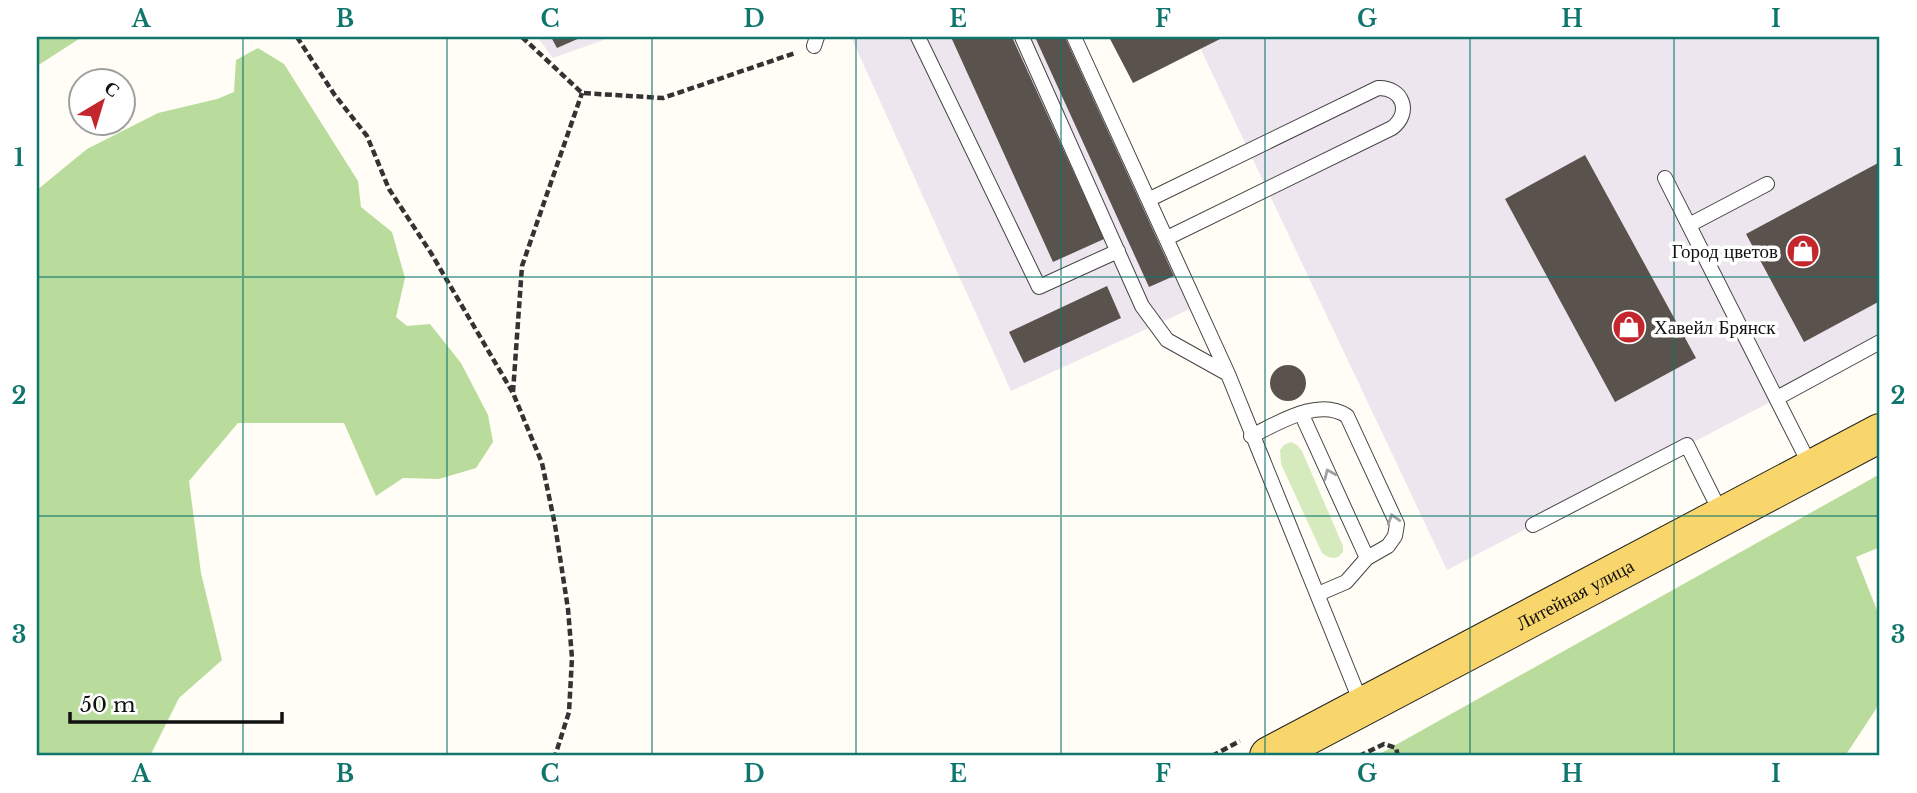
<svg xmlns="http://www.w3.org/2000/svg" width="1917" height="793" font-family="'Libre Baskerville',serif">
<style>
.industrial{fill:#eee6ef}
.green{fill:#d5ebbd}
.forest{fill:#b9dc9c}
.building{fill:#5a524d}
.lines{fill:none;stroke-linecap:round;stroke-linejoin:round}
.lane-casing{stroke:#444;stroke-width:16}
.primary-casing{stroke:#222;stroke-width:40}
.path{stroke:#333;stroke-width:4.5;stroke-dasharray:7 3.5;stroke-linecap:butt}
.lane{stroke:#fff;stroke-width:14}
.primary{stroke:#f9d66b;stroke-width:38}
.oneway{stroke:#a0a0a0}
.grid{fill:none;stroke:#0f766e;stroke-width:2;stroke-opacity:0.55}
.labels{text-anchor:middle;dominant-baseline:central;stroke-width:7;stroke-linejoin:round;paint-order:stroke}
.poi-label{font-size:19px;fill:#111;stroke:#fff;text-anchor:end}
.street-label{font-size:19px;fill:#111;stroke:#fff}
.neatline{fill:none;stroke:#0f766e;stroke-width:2.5}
.grid-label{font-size:23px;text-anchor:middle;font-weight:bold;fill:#0f766e}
</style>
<rect width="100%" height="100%" fill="#fffdf5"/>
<path class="industrial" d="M537 37H612L553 58Z
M851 37H1068L1190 309 1011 391Z
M1195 37H1880V345L1447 570Z"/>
<path class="green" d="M1291 442 1297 445 1302 451 1343 546V552C1338 560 1329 559 1322 553L1281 464 1280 450 1284 445Z"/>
<path class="forest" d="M37 37H82L37 66Z
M258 48 284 64 358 181 361 207 392 232 405 278 396 317 407 326 430 324 461 363 488 415 493 442 476 468 439 479 403 478 376 496 344 423H238L189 481 201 573 222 660 179 698 150 756H37V190L87 149 158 113 217 99 234 92 236 60Z
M1880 474V547L1856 557 1880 618V697L1876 709 1845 756H1376Z"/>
<path class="building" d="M551 37H582L557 48Z
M951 37H1012L1104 239 1053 262Z
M1035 37H1065L1174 276 1149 287Z
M1109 37H1224L1133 83Z
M1585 155 1696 358 1615 402 1505 199Z
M1880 162V301L1804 342 1746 234Z
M1107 286 1121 318 1024 363 1009 332Z
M1270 383a18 18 0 1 1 36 0a18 18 0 1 1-36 0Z"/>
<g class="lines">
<defs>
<path id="lane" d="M918 37 1039 287 1118 251
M1022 37 1142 306 1167 340 1228 374
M1074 37 1228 374 1362 705
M814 46 817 37
M1665 178 1811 467
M1150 199 1378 88C1403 87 1412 113 1392 128L1167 238
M1689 225 1767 184
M1777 398 1880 342
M1301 413 1367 558
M1251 436C1279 423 1318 397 1347 416L1397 524 1395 536 1388 546 1367 558 1346 582 1318 594
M1533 525 1687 445 1722 515"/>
<g id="primary">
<path id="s1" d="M1269 756 1880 433"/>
</g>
</defs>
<use href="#lane" class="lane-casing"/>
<use href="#primary" class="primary-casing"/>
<path class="path" d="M297 37 334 94 367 136 389 189 431 253 513 393 542 463 555 525 568 609 572 658 569 712 555 756
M522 37 582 93 663 98 795 53
M513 392 522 266 582 93
M1212 756 1240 741
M1359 756 1384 744 1396 748 1398 756"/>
<use href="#lane" class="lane"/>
<use href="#primary" class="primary"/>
</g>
<defs><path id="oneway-chevron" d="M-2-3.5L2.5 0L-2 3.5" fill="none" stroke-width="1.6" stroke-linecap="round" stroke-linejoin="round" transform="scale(1.75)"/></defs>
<g class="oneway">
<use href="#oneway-chevron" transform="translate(1329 474) rotate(-114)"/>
<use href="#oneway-chevron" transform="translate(1393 519) rotate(-107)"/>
</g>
<path class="grid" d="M243 37V756M447 37V756M652 37V756M856 37V756M1061 37V756M1265 37V756M1470 37V756M1674 37V756M37 277H1880M37 516H1880"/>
<defs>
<symbol id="shop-disc" viewBox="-11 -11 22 22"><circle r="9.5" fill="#c4262e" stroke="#fff"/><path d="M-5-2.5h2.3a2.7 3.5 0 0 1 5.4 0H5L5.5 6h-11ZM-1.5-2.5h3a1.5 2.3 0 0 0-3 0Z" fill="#fff"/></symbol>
</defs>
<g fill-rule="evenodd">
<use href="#shop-disc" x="1784" y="232" width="38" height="38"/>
<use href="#shop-disc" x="1610" y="308" width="38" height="38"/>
</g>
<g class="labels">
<g class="poi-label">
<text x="1778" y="251">Город цветов</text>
<text x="1654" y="327" text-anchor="start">Хавейл Брянск</text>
</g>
<g class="street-label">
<text stroke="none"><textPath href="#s1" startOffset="346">Литейная улица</textPath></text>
</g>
</g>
<rect width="1917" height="793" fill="none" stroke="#ffffff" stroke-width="77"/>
<g transform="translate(102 102) rotate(38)"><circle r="33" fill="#ffffff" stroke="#a0a0a0" stroke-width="2"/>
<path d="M0-5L12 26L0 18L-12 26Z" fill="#c4262e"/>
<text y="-10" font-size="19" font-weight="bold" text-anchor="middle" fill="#111111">С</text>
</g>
<path d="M70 712v10h212v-10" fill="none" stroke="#111111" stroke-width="3.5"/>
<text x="80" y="712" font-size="21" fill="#111111" stroke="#ffffff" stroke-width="5" paint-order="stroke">50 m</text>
<rect x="38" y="38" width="1840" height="716" class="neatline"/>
<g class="grid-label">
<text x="141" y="27">A</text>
<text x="345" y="27">B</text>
<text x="550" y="27">C</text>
<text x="754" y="27">D</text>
<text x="958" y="27">E</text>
<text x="1163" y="27">F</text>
<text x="1367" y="27">G</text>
<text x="1572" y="27">H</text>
<text x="1776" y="27">I</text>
<text x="19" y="166">1</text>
<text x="1898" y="166">1</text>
<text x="19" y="404">2</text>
<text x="1898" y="404">2</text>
<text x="19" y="643">3</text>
<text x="1898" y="643">3</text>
<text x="141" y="782">A</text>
<text x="345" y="782">B</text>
<text x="550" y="782">C</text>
<text x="754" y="782">D</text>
<text x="958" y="782">E</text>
<text x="1163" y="782">F</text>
<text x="1367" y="782">G</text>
<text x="1572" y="782">H</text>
<text x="1776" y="782">I</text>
</g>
</svg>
